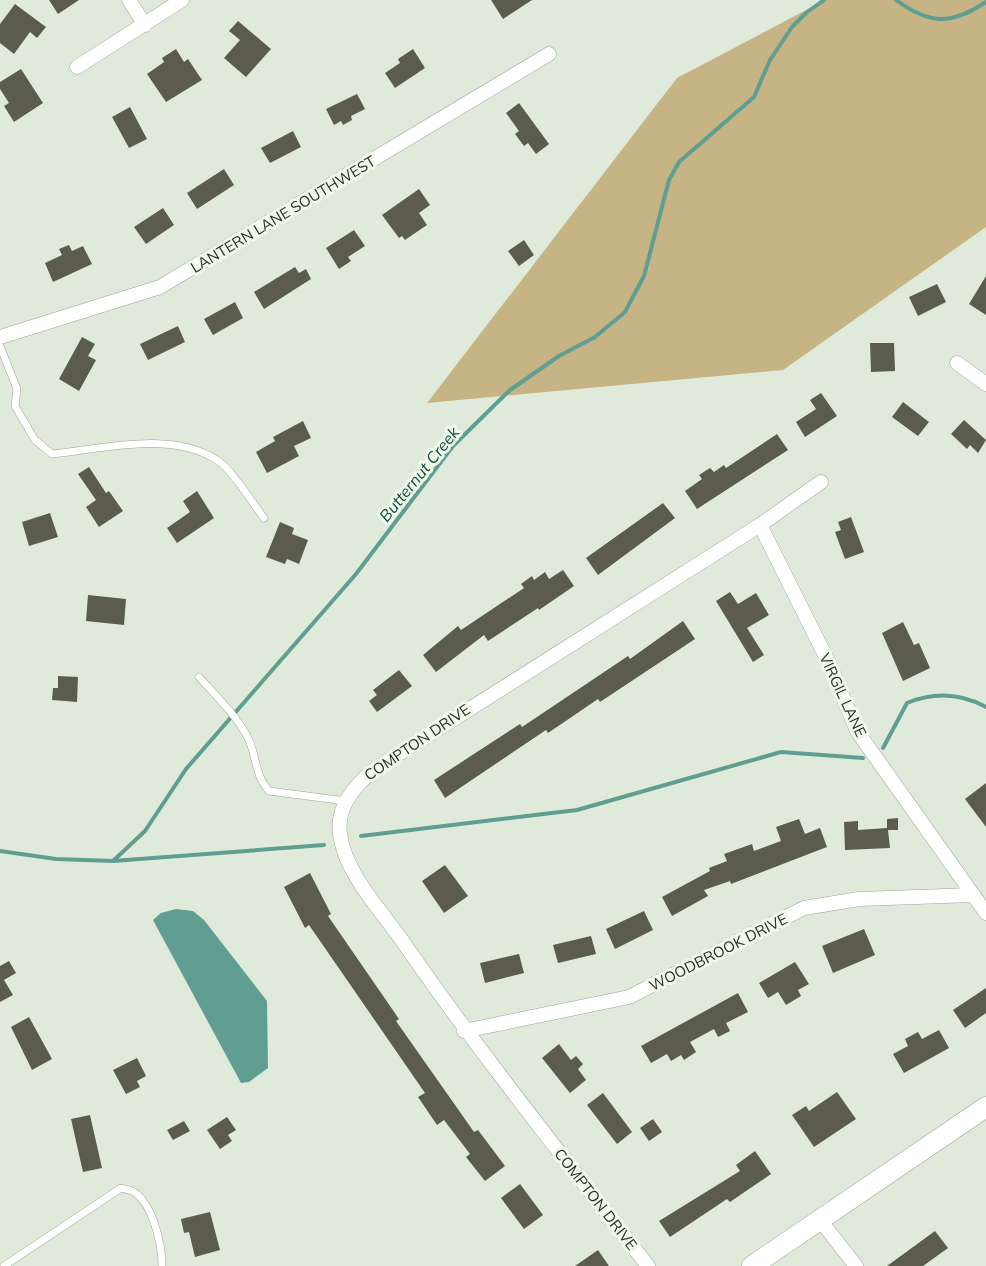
<svg xmlns="http://www.w3.org/2000/svg" width="986" height="1266" font-family="Mulish,sans-serif">
<style>
.forest{fill:#c7b485}
.water{fill:#609e92}
.lines{fill:none;stroke-linecap:round;stroke-linejoin:round}
.stream{stroke:#609e92;stroke-width:4}
.building{fill:#5b5c4e}
.lane-casing{stroke:#9aa496;stroke-width:8}
.street-casing{stroke:#9aa496;stroke-width:15}
.secondary-casing{stroke:#9aa496;stroke-width:21}
.lane{stroke:#fff;stroke-width:7}
.street{stroke:#fff;stroke-width:14}
.secondary{stroke:#fff;stroke-width:20}
.labels{text-anchor:middle;dominant-baseline:central;stroke-width:6;stroke-linejoin:round;paint-order:stroke}
.street-label{font-size:15px;fill:#2a2e28;stroke:#edf8e9}
.water-label{font-size:16px;font-style:italic;fill:#134a42;stroke:#edf8e9}
</style>
<rect width="100%" height="100%" fill="#e0eadb"/>
<path class="forest" d="M825 0H986V227L783 370 427 403 677 78Z"/>
<path class="water" d="M176 909 193 911 204 920 267 1001 268 1068 249 1082 241 1083 153 920 161 913Z"/>
<g class="lines">
<path class="stream" d="M896 0C930 25 951 25 986 2
M883 748 907 703C934 692 960 693 986 707
M361 836 577 810 781 752 863 758
M0 851 56 859 113 861 324 845
M113 861 145 831 186 769 356 574 453 446 510 390 559 356 595 337 625 312 644 276 669 180 679 162 754 97 770 60 792 27 806 13 824 0"/>
</g>
<path class="building" d="M49 0H79L58 14Z
M491 0H532L503 19Z
M15 4 46 27 37 38 30 32 14 54 0 43V24Z
M238 21 271 49 246 77 224 58 240 40 229 31Z
M176 49 184 62 188 59 202 80 166 102 147 74 164 62 162 58Z
M413 49 425 68 395 88 385 73 400 63 398 59Z
M21 69 43 103 14 122 4 106 9 103 0 89V82Z
M357 94 365 109 351 116 352 120 343 125 341 121 334 125 326 109Z
M519 103 549 144 536 154 528 143 524 146 515 134 519 131 506 113Z
M130 107 147 139 129 148 112 117Z
M293 131 301 147 270 163 261 148Z
M224 169 234 185 197 209 187 193Z
M419 189 430 205 419 213 427 225 405 240 402 236 399 238 382 215Z
M163 208 174 225 146 244 134 227Z
M354 230 365 246 348 257 351 261 339 269 326 248Z
M524 240 534 255 519 266 508 251Z
M69 245 72 251 83 246 92 264 53 282 45 263 62 255 59 249Z
M295 267 299 273 306 269 311 279 264 309 254 292Z
M986 276V315L969 304Z
M937 284 946 302 918 316 909 297Z
M235 302 243 318 213 335 204 319Z
M178 326 185 342 148 360 140 344Z
M82 337 95 344 88 356 96 360 79 391 59 379Z
M870 343H894L895 371 871 372Z
M821 393 837 416 805 437 796 422 816 409 810 400Z
M903 402 929 422 918 436 892 417Z
M964 420 986 440 978 453 970 445 967 449 951 434Z
M303 421 311 438 294 446 299 456 267 473 256 452 275 441 273 437Z
M777 434 788 450 697 509 685 491 702 479 699 475 710 468 714 472 724 465 726 468Z
M89 467 106 493 109 491 123 511 99 527 86 507 96 500 78 474Z
M197 491 214 518 177 543 167 528 190 512 183 501Z
M663 503 675 518 598 575 586 558Z
M50 513 58 537 29 546 22 522Z
M851 517 864 552 845 559 835 532 841 530 838 522Z
M280 522 294 528 292 534 308 540 299 564 287 559 285 564 266 557Z
M563 570 574 586 539 610 538 608 488 641 484 635 436 672 423 655 458 626 461 630 524 588 521 584 532 576 534 580 545 572 549 579Z
M730 592 738 604 756 593 769 615 747 628 764 655 753 662 716 601Z
M88 595 126 599 124 625 86 621Z
M683 621 695 639 600 702 598 699 548 733 546 730 445 798 434 780 520 724 522 727 628 656 630 659Z
M903 622 914 645 919 643 930 668 903 681 882 633Z
M399 670 412 686 377 712 369 701 377 695 373 690Z
M58 676 78 677 77 702 52 700 53 688H58Z
M986 783V827L965 799Z
M898 818V830H888L890 848 845 850 844 822 858 821V830L887 828V819Z
M799 819 805 834 820 828 827 847 731 884 730 881 704 890 708 896 672 916 662 897 710 871 709 868 727 861 724 854 752 844 754 851 781 841 776 827Z
M445 865 468 896 444 913 422 881Z
M310 873 331 914 328 916 399 1019 396 1021 474 1132 478 1130 505 1166 485 1181 466 1157 470 1154 444 1120 437 1125 418 1097 425 1093 309 925 305 928 284 887Z
M644 911 653 930 615 949 606 929Z
M864 929 875 955 833 973 822 946Z
M591 936 596 954 558 963 553 945Z
M519 954 524 973 485 983 480 963Z
M9 961 16 973 4 980 13 995 0 1002V966Z
M795 962 809 984 798 990 801 996 786 1005 778 992 768 998 759 983Z
M986 988V1013L965 1028 953 1010Z
M738 993 748 1012 726 1023 730 1031 718 1037 714 1029 690 1042 696 1052 684 1060 681 1055 671 1061 667 1054 651 1063 641 1046Z
M29 1017 52 1059 32 1070 11 1027Z
M939 1030 949 1048 904 1073 893 1054 908 1046 905 1039 918 1032 922 1039Z
M559 1044 571 1060 576 1056 583 1064 578 1069 586 1080 570 1093 542 1058Z
M137 1058 146 1076 137 1081 140 1087 126 1094 113 1070Z
M837 1092 856 1119 814 1147 792 1115 806 1106 809 1111Z
M603 1093 632 1132 617 1144 587 1105Z
M90 1115 102 1168 83 1172 71 1119Z
M227 1117 236 1130 228 1135 232 1141 220 1149 207 1130Z
M653 1119 662 1132 649 1141 640 1128Z
M184 1121 190 1131 173 1140 167 1130Z
M755 1151 771 1174 730 1202 727 1199 670 1237 659 1221 740 1171 736 1165Z
M520 1184 543 1215 524 1229 501 1198Z
M210 1212 220 1250 195 1257 189 1232 184 1233 181 1219Z
M935 1231 948 1248 923 1266H887Z
M598 1250 609 1266H575Z"/>
<g class="lines">
<defs>
<path id="lane" d="M0 346 17 389 15 406 35 440 52 454C103 449 170 430 217 460 233 471 251 501 264 518
M199 677C215 695 235 714 247 736 257 754 254 775 269 791L346 801
M4 1266 121 1188C124 1189 131 1190 134 1192 153 1204 162 1245 162 1266"/>
<path id="street" d="M129 0 145 25
M77 67 182 0
M0 337 160 287 549 54
M957 363 986 384
M760 525 830 665 857 731 986 913
M464 1031 629 997 804 908 859 899 974 895
M820 1220 856 1266
M648 1266C564 1158 479 1052 401 939 379 908 345 873 340 834 336 807 355 785 375 769L760 525 821 482"/>
<path id="secondary" d="M752 1266 986 1107"/>
</defs>
<use href="#lane" class="lane-casing"/>
<use href="#street" class="street-casing"/>
<use href="#secondary" class="secondary-casing"/>
<use href="#lane" class="lane"/>
<use href="#street" class="street"/>
<use href="#secondary" class="secondary"/>
</g>
<g class="labels">
<g class="street-label">
<text transform="translate(283 214) rotate(-31)">LANTERN LANE SOUTHWEST</text>
<text transform="translate(843 695) rotate(65)">VIRGIL LANE</text>
<text transform="translate(417 742) rotate(-34)">COMPTON DRIVE</text>
<text transform="translate(718 952) rotate(-27)">WOODBROOK DRIVE</text>
<text transform="translate(596 1199) rotate(52)">COMPTON DRIVE</text>
</g>
<g class="water-label">
<text transform="translate(419 474) rotate(-51)">Butternut Creek</text>
</g>
</g>
</svg>
